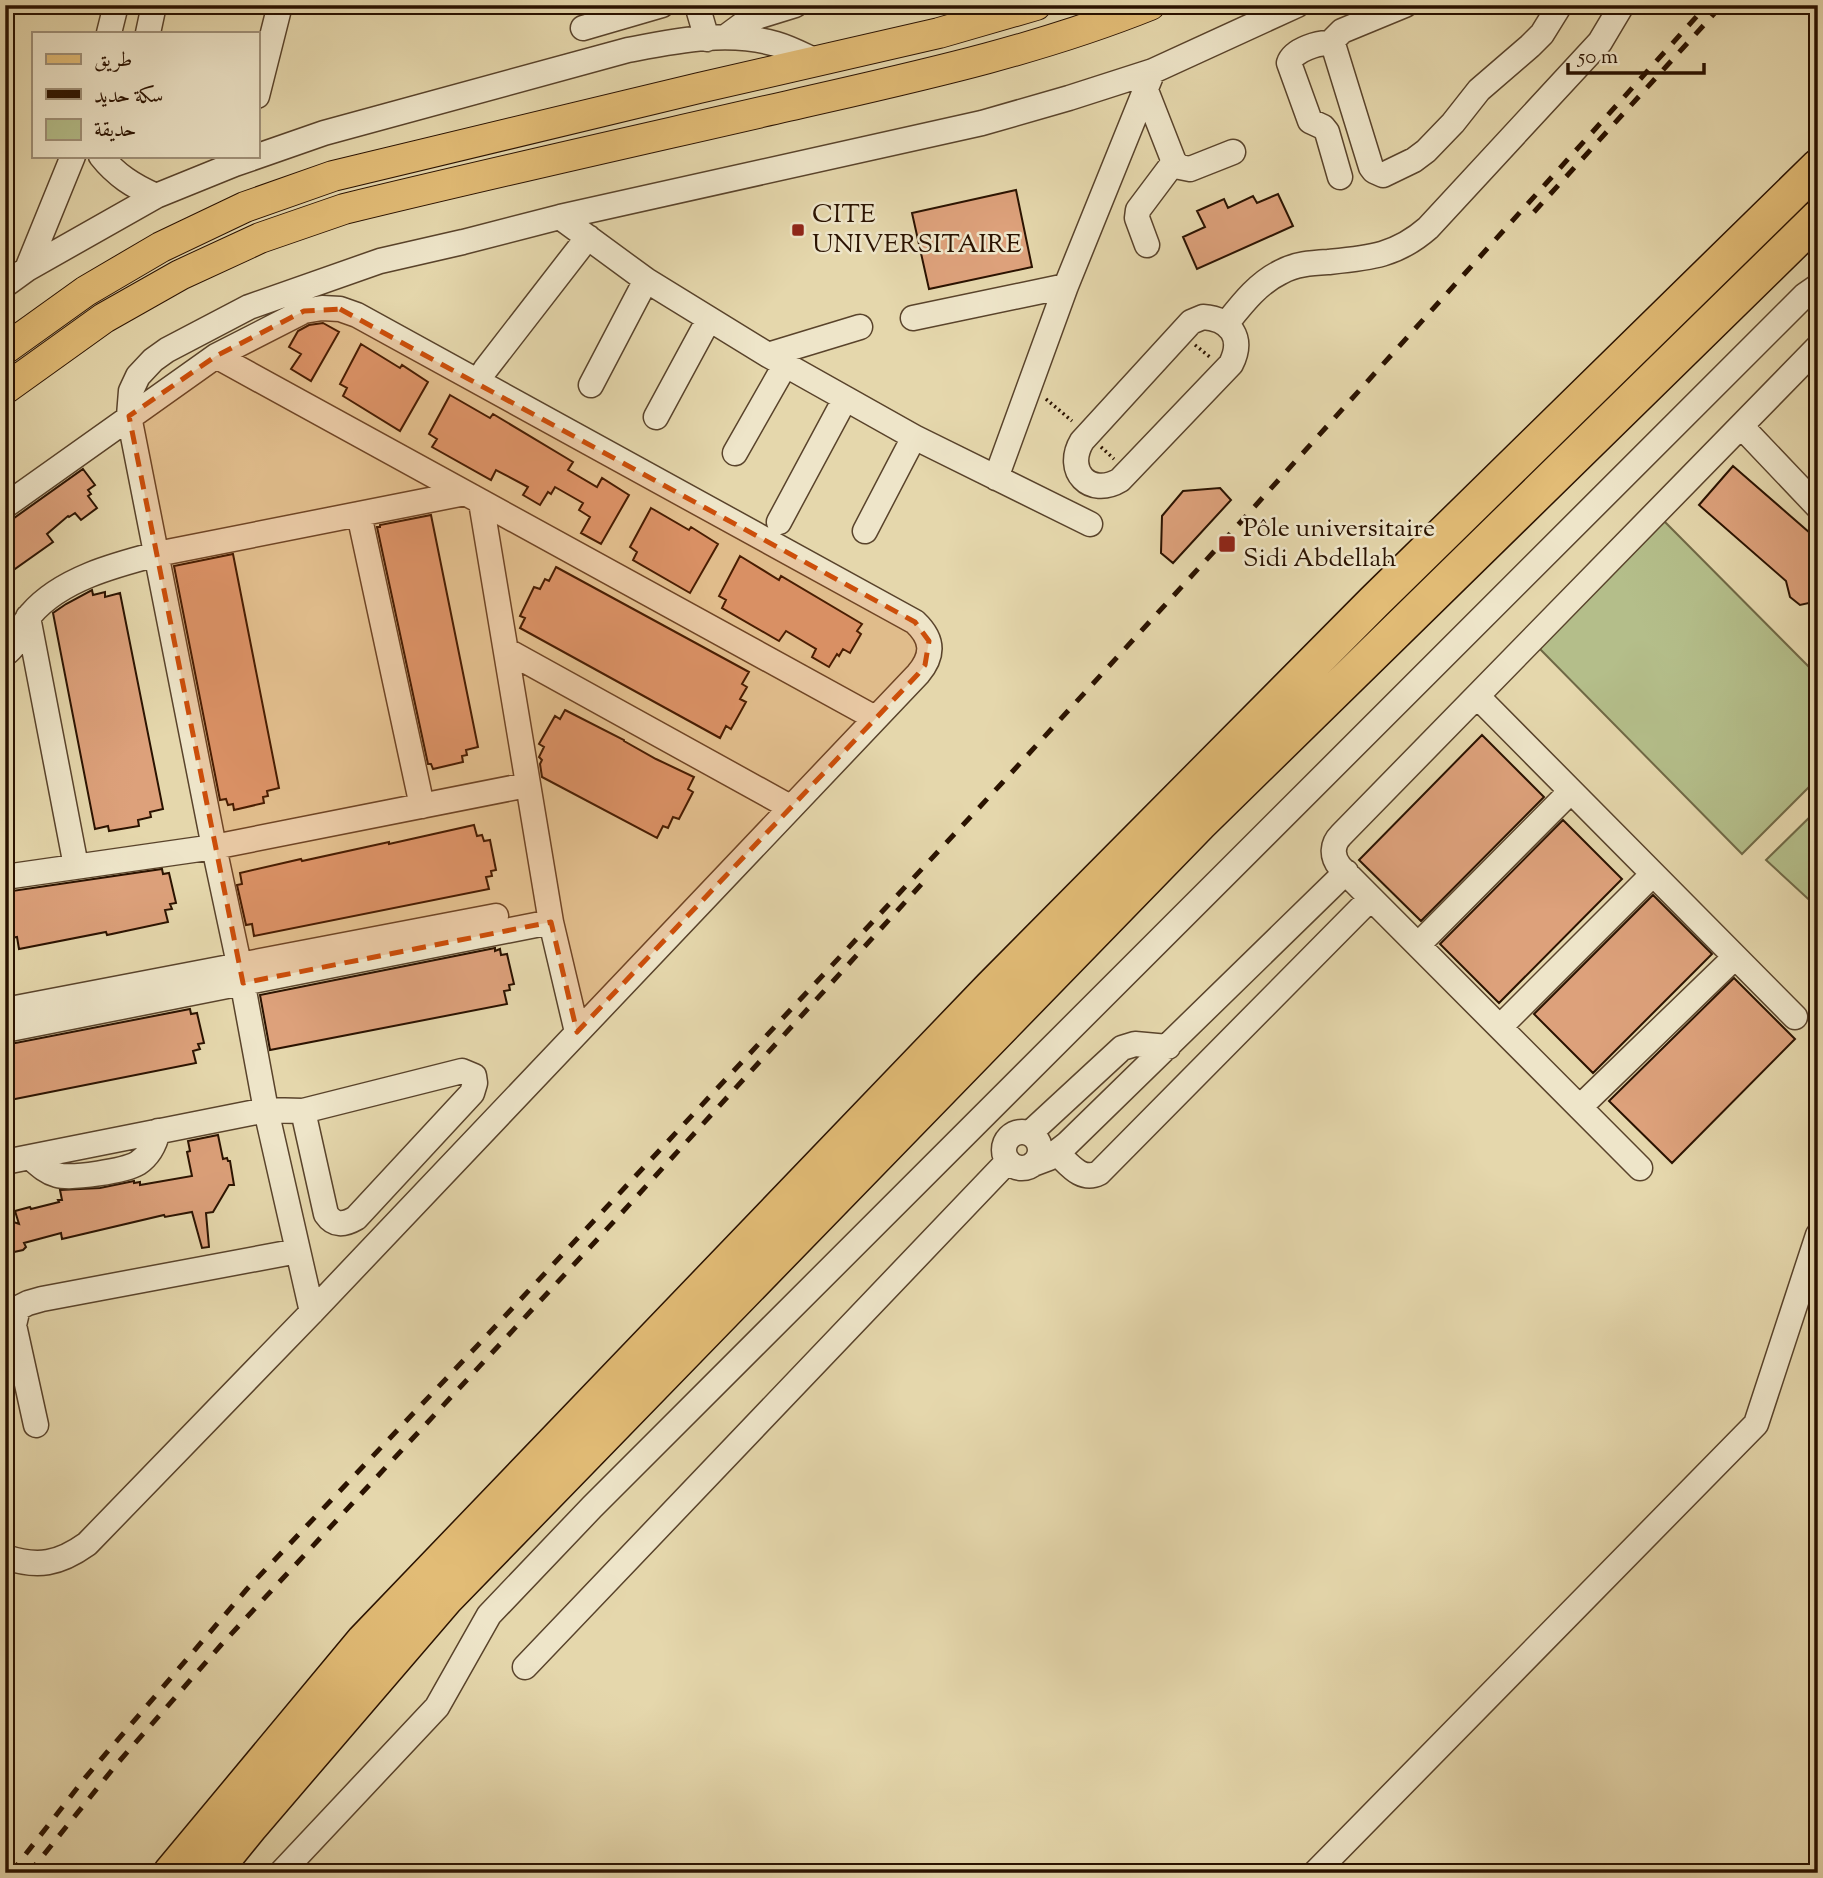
<svg xmlns="http://www.w3.org/2000/svg" width="1823" height="1878" font-family="'Sorts Mill Goudy',Amiri,serif">
<style>
.green{fill:#b4be8a;stroke:#6f6845;stroke-width:2}
.building{fill:#dda17b;stroke:#2a1200;stroke-width:2}
.lines{fill:none;stroke-linecap:round;stroke-linejoin:round}
.minor-casing{stroke:#59432b;stroke-width:27}
.major-casing{stroke:#2a1200;stroke-width:32}
.highway-casing{stroke:#2a1200;stroke-width:38}
.path{stroke:#2a1200;stroke-width:3.5;stroke-dasharray:2 3.5;stroke-linecap:butt}
.minor{stroke:#eee5c9;stroke-width:24}
.major{stroke:#e2bc76;stroke-width:30}
.highway{stroke:#e2bc76;stroke-width:35}
.rail{stroke:#2a1200;stroke-width:5;stroke-dasharray:12 12;stroke-linecap:butt}
.marked{fill:#cc4e0a;fill-opacity:0.2;stroke:#cc4e0a;stroke-width:5;stroke-dasharray:14 9;stroke-linejoin:round}
.poi-dot{fill:#8f2418;stroke:#eee5c9;stroke-width:2.5}
.labels{text-anchor:middle;dominant-baseline:central;stroke-width:5;stroke-linejoin:round;paint-order:stroke}
.poi-label{font-size:26px;fill:#2a1200;stroke:#eee5c9;text-anchor:start}
</style>
<rect width="100%" height="100%" fill="#e5d7ac"/>
<filter id="stains"><feTurbulence type="fractalNoise" baseFrequency=".00286" numOctaves="4"/><feColorMatrix values="0 0 0 0 .2 0 0 0 0 .09 0 0 0 0 .02 0 0 0 .5 -.17"/></filter>
<radialGradient id="worn" r=".72"><stop offset=".6" stop-color="#630" stop-opacity="0"/><stop offset="1" stop-color="#630" stop-opacity=".3"/></radialGradient>
<path class="green" d="M1663 520 1818 676V778L1742 854 1536 645Z
M1818 809V908L1766 860Z"/>
<path class="building" d="M1016 190 1032 267 929 289 912 213Z
M1278 194 1293 226 1197 269 1183 237 1205 227 1197 211 1224 199 1228 208 1253 196 1257 203Z
M323 323 339 332 311 381 291 369 301 354 289 347 298 331 309 325Z
M361 344 400 368 402 365 428 382 400 431 343 396 347 388 340 384Z
M450 395 490 418 493 414 573 462 568 470 597 487 602 478 629 495 601 544 581 533 590 517 579 510 583 503 555 487 551 494 548 492 540 505 523 495 528 487 496 470 491 480 432 447 437 439 429 434Z
M1733 466 1818 540V601L1800 605 1790 597 1786 581 1699 505Z
M83 469 95 485 88 490 91 494 88 496 97 508 81 520 75 513 69 517 68 516 47 534 53 542 5 576V521L14 518Z
M1220 488 1231 500 1173 563 1161 553 1162 516 1183 491Z
M651 508 689 530 691 527 718 544 690 593 633 560 637 552 630 547Z
M431 515 478 747 466 750 467 755 462 756 463 762 433 769 431 764H428L377 527H380V525Z
M233 554 279 788 267 791 268 796 263 797 264 803 234 810 233 804 228 805 226 799 220 800 174 566Z
M740 556 779 580 781 576 862 624 857 631 861 634 850 653 843 649 839 656 837 654 829 667 812 657 816 649 786 631 779 641 722 608 726 600 719 596Z
M556 567 749 672 742 684 747 687 740 699 746 702 731 729 726 726 720 738 520 628 525 618 520 616 534 587 540 589 545 579 549 581Z
M92 590 93 595 105 592V597L120 593 163 809 150 812 151 817 138 820 139 826 109 831 108 826 95 829 53 613 66 604Z
M565 710 624 740V741L656 759 694 777 688 789 693 792 679 819 673 817 668 828 663 826 657 838 542 777 540 764 542 760 539 757 544 747 539 744 555 716 560 719Z
M1482 735 1544 797 1421 921 1359 860Z
M1563 820 1622 879 1499 1003 1440 944Z
M474 825 477 836 482 835 484 841 490 840 496 870 491 871 492 876 486 877 489 889 254 936 252 924 246 925 237 885 242 884 240 873 301 859 302 861 389 842V844Z
M162 869 163 874 169 873 176 903 170 904 172 909 165 910 168 922 107 935 106 932 19 949 17 937 11 938V934H5V892Z
M1653 895 1712 954 1593 1073 1534 1014Z
M495 948V951L500 949 501 955 507 954 514 984 509 985 510 990 504 991 507 1004 270 1050 260 995Z
M1734 978 1795 1039 1672 1163 1609 1101Z
M190 1009 191 1014 197 1013 204 1043 198 1044 200 1049 193 1051 196 1063 5 1101V1045Z
M218 1135 223 1159 227 1158 228 1161H230L234 1185H229L213 1212 206 1213 209 1247 202 1248 192 1212 165 1217 164 1215 62 1239 61 1233 24 1243 26 1247 23 1250 5 1254V1219L19 1224 15 1211 30 1207 31 1209 59 1202 58 1200H62L60 1190 100 1188 134 1181V1183L140 1182V1185L192 1176 187 1152 190 1151 188 1141Z"/>
<g class="lines">
<defs>
<path id="minor" d="M697 5 707 39
M1405 5 1342 31 1334 39 1333 44 1371 167 1374 171 1383 175 1414 160 1426 151 1453 123 1479 90 1530 46 1542 34 1560 5
M583 28 662 5
M109 33 116 5
M148 33 154 5
M727 36 750 19 795 5
M1333 44C1320 41 1293 50 1289 63L1310 121 1323 127 1327 132 1340 177
M1145 88 1174 162 1180 167 1190 169 1233 152
M257 96 280 5
M101 156C116 175 133 186 156 196
M560 217 646 280 768 355 914 437 1090 524
M1147 245 1137 218 1138 210 1174 162
M27 269 73 156
M5 285 27 269 156 196 235 164 324 133 628 50C676 41 728 30 776 44 790 48 803 55 816 61
M1203 317C1231 319 1244 338 1231 364L1120 480C1090 498 1064 471 1082 441L1191 322Z
M913 318 1066 286
M1226 324C1242 304 1258 283 1281 272 1295 264 1312 263 1328 262 1369 258 1396 256 1428 228L1600 42 1622 5
M768 355 860 327
M216 356 875 718
M485 370 588 237
M591 385 646 280
M656 417 709 319
M1741 426 1818 507
M735 453 785 365
M996 478 1066 286 1153 71
M481 502 551 922 577 1032
M5 506 216 356 304 311 322 308 340 309 357 315 915 622C933 639 934 655 918 674L312 1312 87 1544C59 1564 38 1568 5 1557
M359 514 422 806
M779 522 845 399
M865 531 914 437
M28 617 76 866
M506 650 790 807
M5 654C21 642 19 627 31 614 61 579 115 565 157 554L465 493
M1477 696 1795 1017
M5 877 214 847 527 785
M1418 945 1571 791
M5 1010 496 916
M1500 1027 1653 874
M5 1030 551 922
M1580 1107 1735 957
M1004 1150a18 18 0 1 1 36 0a18 18 0 1 1-36 0Z
M1030 1133 1122 1048 1135 1044 1168 1047
M1057 1153C1069 1164 1081 1182 1099 1173L1371 898
M30 1157C38 1164 46 1172 57 1175 72 1179 125 1171 138 1163 150 1155 155 1144 158 1131
M5 1162 266 1110 303 1111 462 1071 474 1076 475 1083 472 1093 356 1218C344 1225 334 1226 326 1214L303 1111
M1033 1164 1049 1158 1067 1144 1346 872
M1640 1168 1340 867C1331 856 1332 844 1341 835L1818 347
M312 1312 266 1110 239 964 214 847 129 416 131 391 138 376 153 360 167 350 249 307 380 261 463 242 560 217 982 123 1069 98 1153 71 1297 5
M36 1425 14 1325 18 1308 28 1303 42 1299 298 1251
M525 1667 1008 1161
M281 1873 437 1707 489 1615 592 1507 1805 295 1818 286
M1315 1873 1756 1424 1818 1235"/>
<path id="major" d="M5 349 86 291 161 247 245 207 333 176 699 88 939 33 1036 5
M5 389 104 318 180 275 260 238 344 209C491 173 640 140 788 106 910 78 1033 52 1150 5"/>
<path id="highway" d="M171 1873 364 1641 991 988 1374 602 1818 167
M212 1873 251 1825 445 1599 1199 824 1818 218"/>
</defs>
<use href="#minor" class="minor-casing"/>
<use href="#major" class="major-casing"/>
<use href="#highway" class="highway-casing"/>
<path class="path" d="M1195 345 1211 358
M1046 399 1072 421
M1101 447 1114 459"/>
<use href="#minor" class="minor"/>
<use href="#major" class="major"/>
<use href="#highway" class="highway"/>
<path class="rail" d="M1534 212 1722 5
M11 1873 85 1778 247 1589 478 1345 1002 783 1219 546 1707 5
M29 1873 116 1765 221 1645 618 1217 928 877"/>
</g>
<path class="marked" d="M340 309 915 622 929 641 925 665 918 674 577 1032 551 922 243 983 129 416 216 356 304 311Z"/>
<g class="poi-dot">
<rect x="791" y="223" width="14" height="14" rx="3.5"/>
<rect x="1218" y="535" width="18" height="18" rx="3.5"/>
</g>
<g class="labels">
<g class="poi-label">
<text x="812" y="215">CITE<tspan x="812" dy="30">UNIVERSITAIRE</tspan></text>
<text x="1243" y="529">Pôle universitaire<tspan x="1243" dy="30">Sidi Abdellah</tspan></text>
</g>
</g>
<rect width="1823" height="1878" fill="none" stroke="#e5d7ac" stroke-width="28"/>
<rect x="7" y="7" width="1809" height="1864" fill="none" stroke="#2a1200" stroke-width="3.5"/>
<rect x="14" y="14" width="1795" height="1850" fill="none" stroke="#2a1200" stroke-width="2"/>
<rect x="32" y="32" width="228" height="126" fill="#eee5c9" stroke="#a09179" stroke-width="2"/>
<rect x="46" y="54" width="35" height="10" fill="#e2bc76" stroke="#a09179" stroke-width="2"/>
<text x="94" y="66" font-size="21" fill="#2a1200">طريق</text>
<rect x="46" y="89" width="35" height="10" fill="#2a1200" stroke="#a09179" stroke-width="2"/>
<text x="94" y="102" font-size="21" fill="#2a1200">سكة حديد</text>
<rect x="46" y="119" width="35" height="21" fill="#b4be8a" stroke="#a09179" stroke-width="2"/>
<text x="94" y="136" font-size="21" fill="#2a1200">حديقة</text>
<path d="M1568 63v10h136v-10" fill="none" stroke="#2a1200" stroke-width="3.5"/>
<text x="1578" y="63" font-size="21" fill="#2a1200" stroke="#eee5c9" stroke-width="5" paint-order="stroke">50 m</text>
<rect width="100%" height="100%" filter="url(#stains)"/>
<rect width="100%" height="100%" fill="url(#worn)"/>
</svg>
